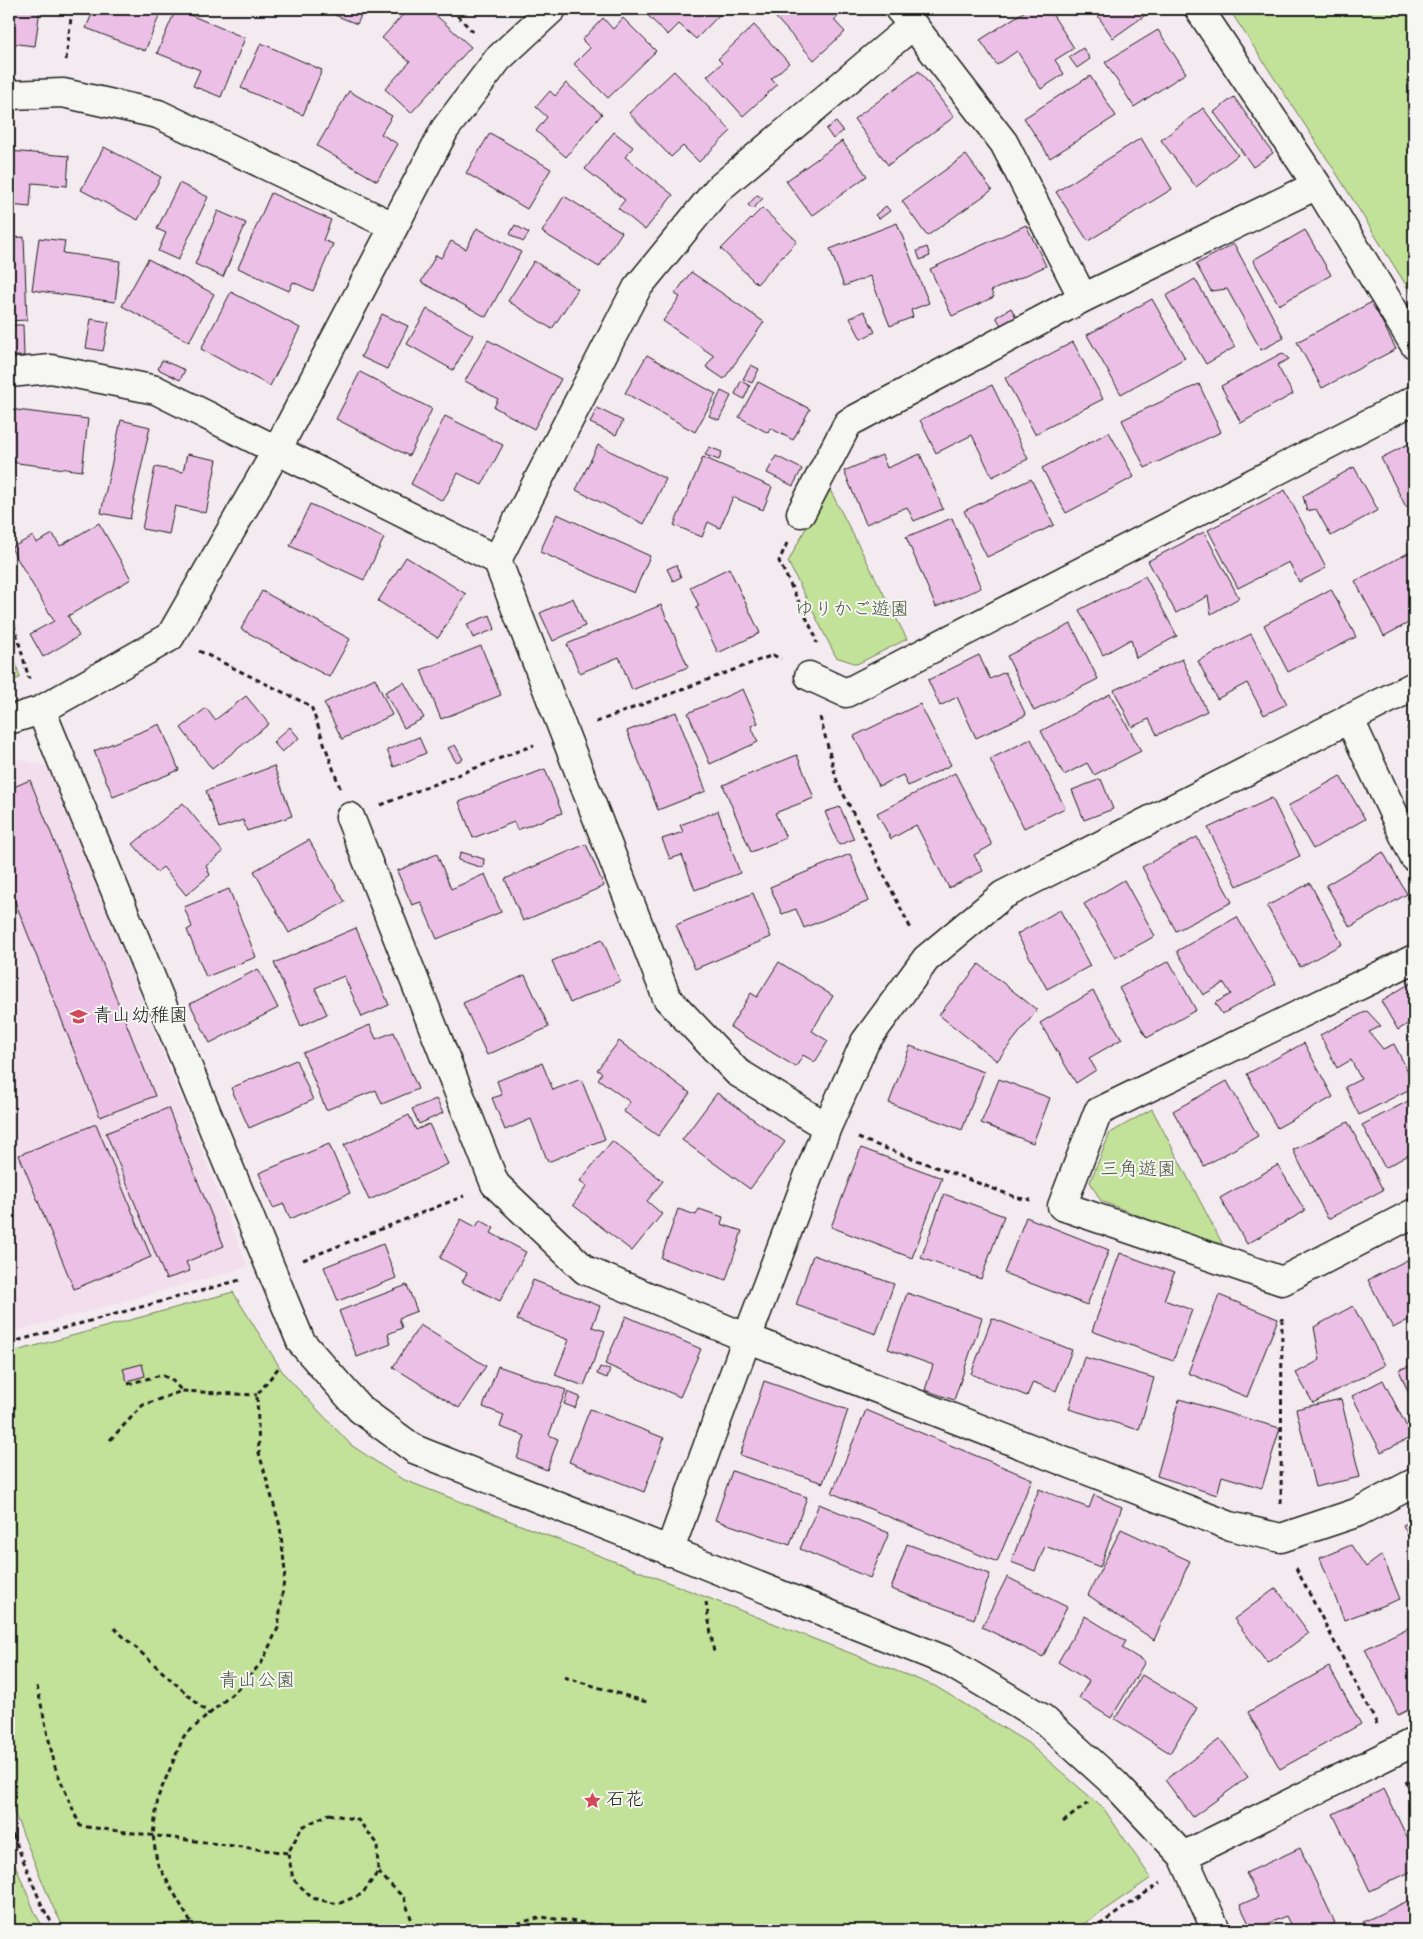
<svg xmlns="http://www.w3.org/2000/svg" width="1423" height="1939" font-family="Dekko,'Klee One',sans-serif">
<style>
.built{fill:#f2deed}
.green{fill:#c2e199;stroke:#6f7e5a}
.building{fill:#ecc0e6;stroke:#1c1c1c}
.lines{fill:none;stroke-linecap:round;stroke-linejoin:round}
.minor-casing{stroke:#1c1c1c;stroke-width:31}
.path{stroke:#1c1c1c;stroke-width:3;stroke-dasharray:5 4;stroke-linecap:butt}
.minor{stroke:#f6f6f2;stroke-width:28}
.labels{text-anchor:middle;dominant-baseline:central;stroke-width:4;stroke-linejoin:round;paint-order:stroke}
.park-label{font-size:19px;fill:#4e5742;stroke:#f6f6f2}
.poi-label{font-size:19px;fill:#1c1c1c;stroke:#f6f6f2;text-anchor:start}
</style>
<rect width="100%" height="100%" fill="#f4ebf0"/>
<filter id="ink" filterUnits="userSpaceOnUse"><feTurbulence type="fractalNoise" baseFrequency=".02" numOctaves="2"/><feDisplacementMap in="SourceGraphic" scale="10" xChannelSelector="R" yChannelSelector="G"/><feConvolveMatrix kernelMatrix="1 2 1 2 8 2 1 2 1" color-interpolation-filters="sRGB"/></filter>
<g filter="url(#ink)">
<path class="built" d="M9 756 49 767 248 1267 9 1333Z"/>
<path class="green" d="M1229 9H1414V298L1335 171Z
M828 486 907 639 857 664 836 657 788 562Z
M9 639 20 678 9 681Z
M1152 1109 1225 1249 1101 1201 1090 1182 1110 1133Z
M233 1292 284 1374 351 1445 402 1479 935 1686 1028 1743 1104 1809 1151 1878 1075 1930H65L52 1905 9 1800V1353Z
M9 1850 36 1915 45 1930H9Z"/>
<path class="building" d="M9 9H40L35 46 9 43Z
M94 9H162L145 51 86 28Z
M176 9 245 38 221 97 193 86 200 70 157 53Z
M320 9H364L357 24Z
M408 9H429L471 47 411 113 385 89 410 62 382 38Z
M641 9H725L696 39 679 24 668 35Z
M768 9H847L834 20 845 32 814 60Z
M1028 9H1049L1074 48 1055 60 1064 74 1041 89 1017 51 997 65 980 40Z
M1093 9H1154L1113 38Z
M603 18 613 29 623 18 656 51 608 98 574 64 590 48 582 40Z
M754 25 789 63 771 79 777 85 743 116 707 76 722 63 718 59Z
M1158 30 1186 73 1134 107 1105 62Z
M261 43 322 70 303 115 241 88Z
M1083 48 1090 59 1077 68 1069 57Z
M674 71 731 131 699 162 683 146 671 157 629 113Z
M919 71 954 117 888 165 854 119Z
M1090 76 1116 116 1050 158 1024 118Z
M566 83 602 114 566 157 536 131 547 117 536 107 550 91 555 96Z
M349 91 392 116 381 134 398 144 377 181 317 146Z
M1234 97 1273 153 1253 167 1214 112Z
M1203 108 1238 155 1196 187 1161 140Z
M836 122 843 131 833 139 826 129Z
M614 132 633 147 625 157 673 195 645 230 618 208 625 200 585 169Z
M490 133 551 169 527 209 466 173Z
M1141 138 1172 189 1088 241 1056 192Z
M842 141 867 176 812 216 786 181Z
M104 147 161 177 138 220 81 190Z
M9 151 69 156 67 186 32 183 30 207 9 205Z
M966 155 992 190 927 236 902 201Z
M179 183 208 197 178 260 158 251 166 233 157 229Z
M271 193 331 220 323 240 333 244 313 291 293 282 289 291 238 268Z
M757 195 763 198 753 209 748 205Z
M564 196 622 232 599 267 542 232Z
M886 206 890 211 879 219 875 215Z
M762 208 797 241 757 284 721 249Z
M218 211 246 223 223 277 195 264Z
M897 223 929 303 911 310 913 317 890 326 870 276 844 286 830 249Z
M515 225 529 233 523 242 510 234Z
M1026 225 1046 266 991 291 994 297 952 316 930 269Z
M477 228 521 252 486 317 421 282 436 255 441 258 451 241 466 249Z
M1305 230 1331 275 1279 305 1253 260Z
M24 237 27 320 9 321V238Z
M39 238 65 241 63 253 120 261 115 302 32 290Z
M1234 244 1284 338 1261 350 1227 289 1211 291 1196 264Z
M927 247 930 256 920 260 917 251Z
M148 259 214 294 189 342 122 306Z
M534 261 578 289 552 329 508 301Z
M691 272 764 322 724 379 706 367 714 356 663 321 680 297 675 294Z
M1195 279 1235 347 1206 364 1166 296Z
M231 292 300 328 270 386 201 349Z
M1152 299 1185 358 1121 394 1087 335Z
M1372 302 1396 349 1322 388 1297 342Z
M1011 308 1017 319 1002 327 996 317Z
M427 309 473 335 453 370 407 344Z
M864 311 875 332 861 339 850 318Z
M382 314 408 326 387 369 361 357Z
M91 319 109 322 103 351 86 348Z
M9 325H23L24 356H9Z
M488 340 561 379 534 429 494 407 498 399 465 381Z
M1073 342 1103 399 1035 434 1005 378Z
M1282 353 1289 359 1277 365 1293 394 1241 423 1221 386Z
M647 355 716 394 695 432 625 393Z
M162 360 185 370 180 380 158 369Z
M751 365 759 369 752 383 743 379Z
M360 372 432 409 409 456 336 419Z
M741 381 750 386 744 399 735 394Z
M758 382 810 409 793 440 770 428 768 433 739 417Z
M1199 384 1221 432 1145 468 1122 420Z
M992 385 1028 459 992 477 972 435 936 453 920 420Z
M721 391 731 396 719 420 709 416Z
M597 408 623 421 616 435 590 423Z
M9 409 88 419 82 471 9 462Z
M445 416 503 445 482 485 458 473 443 501 411 484Z
M121 420 150 427 130 519 101 513Z
M1109 432 1134 477 1066 513 1042 468Z
M1414 441V503L1406 507 1381 458Z
M598 445 666 479 644 524 576 490Z
M709 447 722 452 719 460 705 455Z
M187 454 217 460 206 513 175 506 169 534 142 529 155 467 183 472Z
M920 454 943 509 914 521 907 507 866 524 844 471 882 455 887 468Z
M776 456 802 469 793 486 767 473Z
M703 457 772 487 763 510 733 497 720 528 708 522 702 537 674 525Z
M1354 467 1378 510 1331 536 1316 509 1307 511 1303 496Z
M1031 479 1054 525 987 557 964 511Z
M1285 490 1326 568 1299 582 1289 562 1238 588 1208 530Z
M310 504 384 538 364 580 290 546Z
M557 514 650 556 634 593 540 552Z
M952 518 981 588 936 607 906 537Z
M99 523 131 579 68 616 79 636 43 657 30 634 54 621 11 548 33 536 36 543 53 534 60 546Z
M1204 532 1239 598 1211 614 1208 596 1176 613 1148 561Z
M1412 551 1414 555V620L1384 636 1355 581Z
M406 557 466 594 438 638 378 601Z
M676 565 681 577 673 581 667 569Z
M729 568 760 633 718 653 696 607 699 606 690 587Z
M1145 576 1177 636 1136 658 1131 639 1103 655 1079 610Z
M1331 589 1356 637 1288 672 1264 625Z
M262 591 350 639 329 677 241 629Z
M573 598 585 626 553 641 540 613Z
M661 605 688 667 632 690 619 657 580 673 567 644Z
M490 615 495 629 473 638 467 624Z
M1071 624 1098 679 1034 711 1007 656Z
M1251 634 1287 704 1264 715 1247 683 1217 699 1198 661Z
M481 646 501 695 441 719 421 670Z
M979 655 990 679 1005 672 1026 715 976 738 957 697 940 706 928 680Z
M1182 659 1207 711 1157 735 1149 719 1132 727 1114 690Z
M375 678 392 715 342 739 324 703Z
M404 682 424 718 404 728 385 692Z
M743 689 758 723 751 726 758 742 710 764 688 713Z
M1110 694 1141 751 1094 775 1087 763 1064 775 1041 731Z
M246 696 269 724 212 769 181 728 206 708 215 720Z
M920 704 951 765 908 786 903 775 879 786 854 736Z
M676 712 706 791 658 810 627 731Z
M160 724 179 770 113 797 94 751Z
M1414 725V742L1407 728Z
M290 727 299 738 282 752 273 742Z
M419 737 426 753 394 767 387 750Z
M1031 739 1065 808 1024 828 990 759Z
M455 745 463 759 456 762 448 748Z
M797 755 814 798 775 813 786 838 751 852 723 785Z
M274 766 292 816 247 831 243 820 219 828 206 791Z
M545 769 562 813 517 830 514 822 473 838 459 802Z
M955 773 992 845 974 855 983 871 949 888 916 825 891 839 877 813Z
M1340 776 1365 819 1313 849 1288 806Z
M1101 779 1113 809 1084 820 1072 790Z
M30 780 155 1096 100 1117 14 899 9 901V789Z
M1272 798 1300 856 1237 886 1208 828Z
M183 803 223 852 206 866 210 875 186 895 163 867 157 872 133 844Z
M840 807 854 839 839 845 825 812Z
M718 811 740 873 695 890 682 855 670 859 662 839 683 832 680 825Z
M1197 837 1232 902 1176 931 1142 867Z
M309 840 345 902 289 933 254 871Z
M586 844 604 886 523 921 505 879Z
M461 852 484 859 483 868 458 860Z
M1383 852 1407 894 1350 927 1326 885Z
M437 854 451 889 485 874 501 912 437 939 421 902 412 905 397 871Z
M850 854 869 901 804 928 796 909 782 914 770 887Z
M1124 880 1155 936 1115 958 1084 904Z
M1310 883 1342 944 1300 967 1267 906Z
M229 889 256 957 206 977 187 930 192 927 184 907Z
M753 893 771 937 695 969 676 925Z
M1060 910 1090 966 1047 989 1017 934Z
M1237 917 1276 984 1222 1014 1215 1003 1231 994 1224 983 1203 995 1177 951Z
M356 928 389 1005 362 1017 344 976 315 988 327 1014 301 1026 274 963Z
M602 939 620 981 570 1003 552 961Z
M1169 961 1196 1010 1147 1038 1119 988Z
M779 962 833 996 812 1031 828 1041 815 1062 803 1055 796 1067 730 1027 751 993 757 997Z
M979 964 1037 1010 997 1061 939 1015Z
M258 969 278 1008 210 1043 190 1004Z
M525 975 549 1027 487 1055 463 1003Z
M1414 981V1020L1398 1030 1381 1001Z
M1093 991 1122 1039 1089 1058 1096 1070 1076 1083 1040 1023Z
M1367 1011 1381 1026 1369 1032 1383 1049 1394 1044 1414 1083V1087L1359 1115 1345 1087 1361 1079 1351 1060 1337 1068 1320 1035Z
M370 1025 376 1039 394 1032 418 1089 382 1104 376 1090 326 1110 303 1053Z
M619 1041 690 1093 658 1136 623 1111 630 1102 598 1079 602 1073 597 1070Z
M1304 1043 1333 1097 1277 1128 1247 1074Z
M910 1046 984 1072 962 1130 889 1103Z
M296 1060 313 1100 249 1128 231 1088Z
M542 1063 553 1090 581 1079 605 1139 548 1162 531 1119 505 1130 492 1098 502 1095 497 1081Z
M999 1079 1050 1098 1033 1143 981 1123Z
M1227 1081 1258 1136 1204 1166 1173 1111Z
M717 1093 785 1142 750 1189 682 1140Z
M1414 1098V1152L1385 1168 1362 1125Z
M436 1099 443 1113 419 1124 412 1109Z
M168 1108 224 1246 186 1262 190 1271 166 1279 106 1133Z
M409 1115 416 1130 429 1124 448 1164 369 1200 344 1145Z
M1348 1122 1383 1190 1328 1219 1293 1150Z
M96 1124 151 1257 74 1289 19 1155Z
M612 1141 663 1181 647 1201 662 1214 632 1251 573 1205 587 1186 580 1181Z
M329 1144 350 1193 290 1219 284 1204 273 1208 259 1173Z
M861 1148 942 1178 912 1258 831 1227Z
M1278 1165 1305 1211 1247 1244 1220 1198Z
M944 1194 1004 1216 981 1279 921 1258Z
M678 1209 696 1215 699 1209 723 1217 721 1224 742 1231 726 1280 661 1258Z
M1026 1217 1109 1250 1087 1305 1004 1273Z
M461 1219 476 1227 480 1220 494 1228 491 1233 526 1252 500 1301 462 1282 467 1273 440 1258Z
M383 1244 396 1278 338 1301 324 1267Z
M1120 1253 1174 1273 1164 1300 1192 1310 1173 1361 1092 1331Z
M813 1255 894 1284 876 1334 796 1305Z
M1411 1258 1414 1264V1317L1393 1328 1368 1280Z
M533 1280 600 1306 592 1327 605 1331 584 1386 555 1375 569 1340 517 1320Z
M407 1285 417 1311 399 1318 402 1328 388 1334 391 1344 357 1357 339 1311Z
M907 1293 982 1318 954 1400 925 1390 933 1365 888 1349Z
M1219 1295 1278 1319 1247 1397 1188 1373Z
M1353 1306 1385 1365 1313 1403 1296 1373 1320 1360 1314 1327Z
M626 1316 701 1349 680 1397 605 1364Z
M992 1318 1072 1350 1056 1391 1033 1382 1027 1396 971 1374Z
M420 1325 486 1366 459 1408 393 1367Z
M1084 1357 1154 1378 1139 1430 1069 1409Z
M142 1364 145 1376 127 1381 123 1369Z
M1414 1364V1406L1399 1370Z
M498 1366 566 1390 549 1435 558 1439 547 1470 517 1458 525 1436 500 1427 504 1415 483 1407Z
M600 1367 610 1370 607 1378 597 1374Z
M1383 1380 1412 1437 1381 1452 1352 1396Z
M764 1381 848 1410 823 1483 740 1455Z
M568 1392 580 1397 575 1408 564 1404Z
M1179 1399 1280 1428 1262 1488 1222 1476 1217 1495 1157 1476Z
M1341 1399 1360 1477 1315 1487 1296 1409Z
M590 1409 664 1438 644 1492 569 1462Z
M866 1410 1032 1479 997 1562 832 1493Z
M732 1471 807 1497 790 1545 715 1520Z
M1039 1489 1089 1508 1094 1495 1122 1507 1100 1567 1045 1546 1035 1571 1011 1562Z
M819 1504 889 1533 870 1578 800 1549Z
M1414 1520V1548L1403 1525Z
M1121 1529 1190 1561 1154 1640 1088 1595Z
M907 1544 990 1574 974 1619 891 1589Z
M1351 1545 1366 1567 1382 1555 1400 1599 1344 1620 1320 1558Z
M1007 1577 1067 1607 1043 1657 982 1627Z
M1276 1588 1309 1633 1268 1663 1234 1619Z
M1085 1616 1126 1641 1122 1648 1145 1662 1111 1718 1079 1698 1089 1681 1058 1662Z
M1414 1625V1707L1398 1715 1365 1649Z
M1329 1667 1361 1724 1280 1769 1248 1712Z
M1142 1675 1197 1708 1170 1753 1115 1719Z
M1220 1739 1248 1777 1193 1817 1165 1780Z
M1384 1789 1414 1852V1870L1370 1891 1333 1814Z
M1300 1848 1335 1923 1320 1930H1293L1286 1916 1252 1930 1240 1905 1258 1897 1246 1873Z
M1414 1898V1930H1367L1363 1922Z"/>
<g class="lines">
<defs>
<path id="minor" d="M899 9 913 25 1004 143 1083 298
M1199 9 1317 185 1414 344
M9 95 63 93 158 114 393 226
M9 373 51 369 156 390 497 560 667 998 737 1072 827 1127
M801 513 848 423 1083 298 1317 185
M497 560 637 288 717 190 913 25
M809 676 846 693 1414 400
M41 710 301 1342 360 1409 414 1449 947 1661 1042 1718 1115 1784 1183 1856 1216 1930
M1349 718 1414 857
M9 720 41 710 170 637 277 450 445 129 498 59 552 9
M350 817 495 1184 585 1270 747 1338 1230 1526 1281 1538 1356 1513 1414 1483
M1414 959 1098 1112 1062 1206 1282 1281 1414 1213
M669 1552 747 1338 827 1127 865 1042 926 959 1003 895 1414 686
M1183 1856 1414 1742"/>
</defs>
<use href="#minor" class="minor-casing"/>
<path class="path" d="M451 9 476 35
M66 60 72 9
M787 543 779 561 817 640 816 643
M9 607 29 679
M199 651 311 706 340 788
M820 717 837 781 911 929
M596 722 773 655 781 659
M381 805 534 745
M858 1138 1018 1198 1031 1200
M303 1260 464 1196
M9 1343 240 1280
M128 1384 161 1375 171 1379 182 1391
M110 1440 143 1405 182 1391 257 1395
M1281 1503 1282 1314
M1296 1568 1377 1724
M706 1602 714 1653
M114 1628 209 1714
M564 1677 650 1703
M37 1686 55 1767 80 1826 288 1853
M1406 1781 1414 1796
M329 1814 358 1820 377 1843 378 1872 362 1894 338 1904 312 1898 293 1879 288 1853 302 1827Z
M1063 1822 1088 1803
M9 1826 43 1908 56 1930
M378 1872 404 1898 415 1930
M195 1930 157 1863 153 1835 158 1797 184 1736 239 1688 262 1662 278 1628 285 1572 280 1526 259 1453 257 1395 279 1367
M491 1930 542 1917 605 1926 611 1930
M1092 1930 1160 1883"/>
<use href="#minor" class="minor"/>
</g>
</g>
<defs>
<symbol id="school-bare" viewBox="-9 -9 18 18"><path d="M0-5L7-2L0 1L-7-2ZM-4 1L0 2.5L4 1V4Q0 6-4 4Z" fill="#d1495b" stroke="#f6f6f2" stroke-width="2.5" paint-order="stroke"/></symbol>
<symbol id="sight-bare" viewBox="-9 -9 18 18"><path d="M0-6L1.8-2.2L6-1.7L2.9 1.2L3.7 5.4L0 3.3L-3.7 5.4L-2.9 1.2L-6-1.7L-1.8-2.2Z" fill="#d1495b" stroke="#f6f6f2" stroke-width="2.5" paint-order="stroke"/></symbol>
</defs>
<g fill-rule="evenodd">
<use href="#school-bare" x="66" y="1004" width="25" height="25"/>
<use href="#sight-bare" x="580" y="1788" width="25" height="25"/>
</g>
<g class="labels">
<g class="park-label">
<text x="852" y="611">ゆりかご遊園</text>
<text x="1138" y="1171">三角遊園</text>
<text x="257" y="1682">青山公園</text>
</g>
<g class="poi-label">
<text x="93" y="1017">青山幼稚園</text>
<text x="606" y="1801">石花</text>
</g>
</g>
<rect width="1423" height="1939" fill="none" stroke="#f6f6f2" stroke-width="30"/>
<rect x="15" y="15" width="1393" height="1909" fill="none" stroke="#1c1c1c" stroke-width="2" filter="url(#ink)"/>
</svg>
